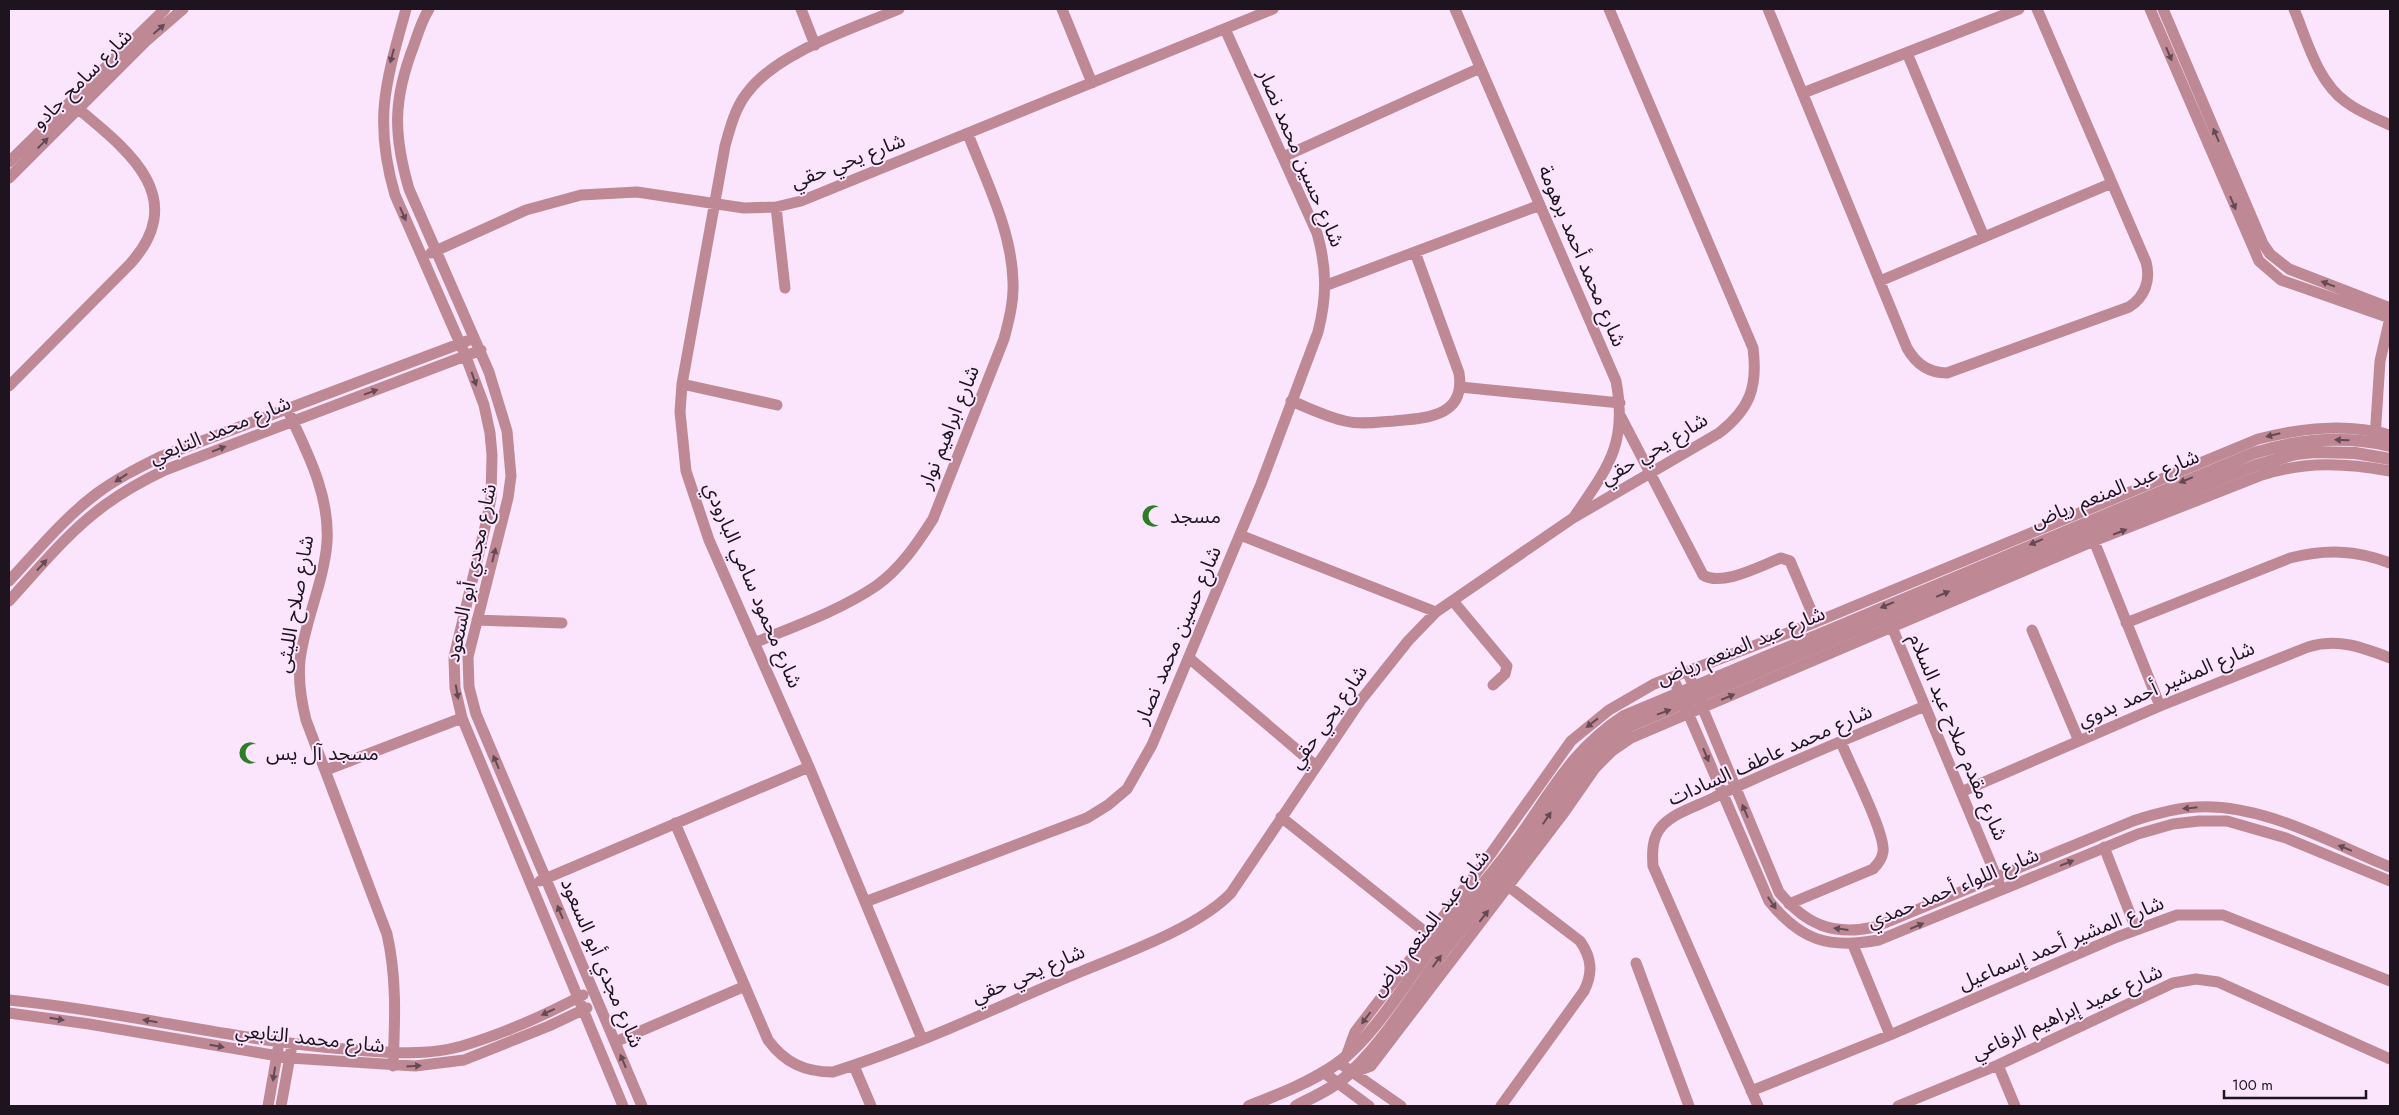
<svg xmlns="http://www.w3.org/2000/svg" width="2399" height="1115" font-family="Jost,'Noto Sans Arabic',sans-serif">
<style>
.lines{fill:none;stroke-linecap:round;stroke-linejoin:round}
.minor{stroke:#be8995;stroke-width:11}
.tertiary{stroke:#be8995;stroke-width:12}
.oneway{fill:#654954}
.labels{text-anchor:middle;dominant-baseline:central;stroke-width:4;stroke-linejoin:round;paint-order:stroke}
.street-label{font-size:20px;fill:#1d141f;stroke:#fae5fd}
.poi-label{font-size:20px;fill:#1d141f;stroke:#fae5fd;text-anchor:start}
</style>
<rect width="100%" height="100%" fill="#fae5fd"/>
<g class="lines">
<path class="minor" d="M406 9C386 81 373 120 395 195L466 357 484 405 490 433 492 455 491 498 487 519 454 657 455 688 462 718 623 1106
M429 9C422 20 418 33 414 45 393 99 393 134 409 189L489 372 507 431 511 476 508 498 468 657 469 687 476 714 642 1106
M801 9 815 45
M899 9C852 29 777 52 747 93 735 108 730 128 725 146L682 384 680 412 686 471 709 540 809 767 922 1039
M1062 9 1092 83
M1455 9 1616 381C1628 444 1608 467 1574 517
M1768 9 1907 348C1916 364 1929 373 1947 373L2129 307C2145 297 2151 280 2146 262L2037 9
M2150 9 2259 261 2281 280 2390 318
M2163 9 2263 244 2270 254 2289 269 2390 308
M2294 9C2307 40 2317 81 2346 102 2359 112 2375 118 2390 125
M1907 53 1984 237
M1803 93 2019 9
M1283 157 1480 68
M9 162 165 9
M9 178 146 41 183 9
M776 207 785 288
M431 253 526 210 581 195 637 192 744 208 776 207 801 201 1273 9
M1880 281 2112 183
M1327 285 1540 205
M682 384 777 405
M9 386 130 264C193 194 122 146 70 102
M1460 387 1620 403
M1291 401C1309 408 1327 417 1345 421 1361 425 1378 422 1394 421 1426 418 1466 417 1459 373L1415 252
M287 409C306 450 330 494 327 542 324 582 305 620 300 660 298 680 301 700 306 720L387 934C397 978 395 1021 393 1066
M1621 417 1703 575C1722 587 1760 566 1781 558L1790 561 1816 622
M2375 438 2380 361 2390 318
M1240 535 1436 612
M2092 536 2160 706
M9 581C37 551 63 519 96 494 116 479 138 468 160 457L467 341
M9 601C39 568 69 531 105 505 124 491 144 480 165 470L481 350
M1453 601 1507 666 1505 674 1493 685
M477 620 562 623
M2126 623 2290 558C2326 549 2356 550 2390 563
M1892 627 1999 883
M2032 630 2079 741
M754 643C795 626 839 611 876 586 900 569 917 544 933 519L1004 339C1009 320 1014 301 1013 282 1012 231 986 181 968 134
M1189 658 1316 766
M1688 673 1779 892C1806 925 1833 936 1875 927L2133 821C2154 814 2175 808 2197 807 2262 803 2331 843 2390 867
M1673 678 1769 901C1801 941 1829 949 1879 940L2138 834 2173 824 2199 821H2227L2286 838 2390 881
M326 770 462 718
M1961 792 2160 706 2308 647C2338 638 2362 647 2390 658
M1281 817 1434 939
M675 823 768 1040C785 1063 805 1072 833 1072 913 1047 989 1011 1066 978 1114 957 1196 930 1231 893L1361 700 1408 641 1436 612 1573 518 1719 433C1750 409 1758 387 1753 348L1609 9
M2104 847 2136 929
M540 881 809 767
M865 902 1087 818 1108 805 1127 789 1152 745 1261 484 1318 332C1327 297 1327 268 1317 233L1225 29
M1789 904 1873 869C1878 864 1882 859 1883 852 1886 834 1849 763 1841 742
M1853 945 1890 1035
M1636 963 1689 1106
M9 1000C122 1011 232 1040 345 1049 383 1052 424 1057 462 1046 503 1034 545 1015 583 995
M9 1013 89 1024 290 1058 415 1066 464 1060 549 1026 587 1008
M615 1042 743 987
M1347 1054 1355 1032 1490 855 1571 741 1609 710 1654 684 1816 622 2258 439C2302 428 2346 423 2390 435
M1338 1062 1401 1106
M1998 1065 2015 1106
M854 1066 871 1106
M1354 1070H1360L1371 1066 1563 814 1595 768 1612 751 1631 738 2094 541 2262 475C2305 461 2346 463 2390 471
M1323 1072 1369 1106
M1751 1091 1890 1035 2117 937 2177 915H2223L2390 981
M268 1106 278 1049
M281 1106 291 1051
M1501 1106 1584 991C1593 973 1592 958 1580 941L1508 886
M1758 1106 1653 866C1652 852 1652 837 1662 826 1675 812 1698 806 1715 797 1784 764 1855 736 1925 706
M1898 1106 1998 1065 2173 983 2196 979 2218 982 2390 1059"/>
<path class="tertiary" d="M1249 1106C1280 1094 1311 1082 1338 1063 1377 1033 1406 981 1436 942 1464 905 1496 871 1523 832 1555 786 1575 748 1624 716L2254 453C2300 439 2344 435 2390 446
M1296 1106C1315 1096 1338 1086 1353 1070 1389 1035 1415 990 1445 950 1474 911 1506 876 1534 837 1563 795 1586 754 1630 726L2090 531 2257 465 2296 454 2315 452 2355 453 2390 459"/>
</g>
<defs><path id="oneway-solid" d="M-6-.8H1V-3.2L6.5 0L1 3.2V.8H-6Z" transform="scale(1.25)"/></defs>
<g class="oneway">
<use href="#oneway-solid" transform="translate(159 29) rotate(-41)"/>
<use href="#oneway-solid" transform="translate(2169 54) rotate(67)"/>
<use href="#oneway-solid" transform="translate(392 56) rotate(105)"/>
<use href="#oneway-solid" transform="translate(2216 135) rotate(-113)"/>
<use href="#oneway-solid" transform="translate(43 143) rotate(-45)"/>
<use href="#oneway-solid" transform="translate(2233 203) rotate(67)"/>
<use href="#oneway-solid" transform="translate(403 214) rotate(66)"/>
<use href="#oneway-solid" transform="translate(2328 284) rotate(-159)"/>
<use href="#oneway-solid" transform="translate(474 379) rotate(70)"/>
<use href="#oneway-solid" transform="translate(371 392) rotate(-20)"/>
<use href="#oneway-solid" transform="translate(2273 435) rotate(166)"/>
<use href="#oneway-solid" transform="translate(2342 440) rotate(-178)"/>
<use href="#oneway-solid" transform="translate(219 449) rotate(-21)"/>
<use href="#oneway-solid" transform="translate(121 478) rotate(147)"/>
<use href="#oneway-solid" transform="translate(2186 480) rotate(158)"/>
<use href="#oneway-solid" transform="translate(2120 532) rotate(-21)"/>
<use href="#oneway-solid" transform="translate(2036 542) rotate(157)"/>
<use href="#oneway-solid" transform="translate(494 555) rotate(-76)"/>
<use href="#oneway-solid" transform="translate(42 565) rotate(-47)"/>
<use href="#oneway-solid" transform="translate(1943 594) rotate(-23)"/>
<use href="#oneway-solid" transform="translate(1887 605) rotate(157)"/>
<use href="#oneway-solid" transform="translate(457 692) rotate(80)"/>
<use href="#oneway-solid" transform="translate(1728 697) rotate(-23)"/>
<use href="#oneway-solid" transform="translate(1664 712) rotate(-20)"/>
<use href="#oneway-solid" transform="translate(1592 723) rotate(142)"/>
<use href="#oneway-solid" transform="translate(1706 755) rotate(67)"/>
<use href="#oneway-solid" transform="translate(496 762) rotate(-113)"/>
<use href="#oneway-solid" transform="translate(2190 808) rotate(174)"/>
<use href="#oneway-solid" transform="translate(1745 811) rotate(-113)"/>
<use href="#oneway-solid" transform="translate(1547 818) rotate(-56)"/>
<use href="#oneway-solid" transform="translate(2345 848) rotate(-158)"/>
<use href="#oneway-solid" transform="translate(2067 863) rotate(-22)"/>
<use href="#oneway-solid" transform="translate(1772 903) rotate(56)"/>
<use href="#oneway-solid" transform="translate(560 912) rotate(-112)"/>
<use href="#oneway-solid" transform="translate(1484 916) rotate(-52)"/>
<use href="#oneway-solid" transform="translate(1917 926) rotate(-23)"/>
<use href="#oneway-solid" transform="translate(1841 929) rotate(-173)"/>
<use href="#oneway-solid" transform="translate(1437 961) rotate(-54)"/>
<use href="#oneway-solid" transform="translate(548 1012) rotate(155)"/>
<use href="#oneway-solid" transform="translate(1366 1018) rotate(127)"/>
<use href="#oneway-solid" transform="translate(57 1019) rotate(9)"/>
<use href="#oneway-solid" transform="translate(150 1021) rotate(-170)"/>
<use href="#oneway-solid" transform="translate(217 1046) rotate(10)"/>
<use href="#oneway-solid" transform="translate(623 1061) rotate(-113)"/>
<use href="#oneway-solid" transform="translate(414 1066) rotate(-3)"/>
<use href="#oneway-solid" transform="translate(274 1074) rotate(99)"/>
</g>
<defs>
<symbol id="mosque-bare" viewBox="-9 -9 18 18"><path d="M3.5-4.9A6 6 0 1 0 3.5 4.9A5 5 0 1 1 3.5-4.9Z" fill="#2d7d27" stroke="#fae5fd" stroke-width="2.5" paint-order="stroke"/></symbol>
</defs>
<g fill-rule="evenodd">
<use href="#mosque-bare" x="1137" y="500" width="32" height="32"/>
<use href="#mosque-bare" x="234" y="737" width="32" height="32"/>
</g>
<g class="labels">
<g class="street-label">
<text transform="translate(82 79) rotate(-45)">شارع سامح جادو</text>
<text transform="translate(1301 158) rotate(67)">شارع حسين محمد نصار</text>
<text transform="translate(848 161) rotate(-21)">شارع يحي حقي</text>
<text transform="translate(1582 256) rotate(67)">شارع محمد أحمد برهومة</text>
<text transform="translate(949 427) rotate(-68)">شارع ابراهيم نوار</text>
<text transform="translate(220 430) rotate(-22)">شارع محمد التابعي</text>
<text transform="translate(1654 449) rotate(-31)">شارع يحي حقي</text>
<text transform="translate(2115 489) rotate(-22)">شارع عبد المنعم رياض</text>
<text transform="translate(471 573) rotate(-78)">شارع مجدي أبو السعود</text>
<text transform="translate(753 585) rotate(67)">شارع محمود سامي البارودي</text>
<text transform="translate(295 604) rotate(-80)">شارع صلاح الليثى</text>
<text transform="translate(1178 635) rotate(-67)">شارع حسين محمد نصار</text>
<text transform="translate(1741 646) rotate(-22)">شارع عبد المنعم رياض</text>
<text transform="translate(2166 684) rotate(-23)">شارع المشير أحمد بدوي</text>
<text transform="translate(1328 717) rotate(-55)">شارع يحي حقي</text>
<text transform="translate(1958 737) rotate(67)">شارع مقدم صلاح عبد السلام</text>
<text transform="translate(1770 755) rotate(-24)">شارع محمد عاطف السادات</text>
<text transform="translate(1953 888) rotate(-22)">شارع اللواء أحمد حمدي</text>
<text transform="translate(1430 923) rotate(-52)">شارع عبد المنعم رياض</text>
<text transform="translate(2061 943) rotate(-22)">شارع المشير أحمد إسماعيل</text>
<text transform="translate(602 963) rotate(67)">شارع مجدي أبو السعود</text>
<text transform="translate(1028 974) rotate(-23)">شارع يحي حقي</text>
<text transform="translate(2067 1012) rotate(-24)">شارع عميد إبراهيم الرفاعي</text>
<text transform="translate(310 1038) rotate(6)">شارع محمد التابعي</text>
</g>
<g class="poi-label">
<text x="1170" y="516">مسجد</text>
<text x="266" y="753">مسجد آل يس</text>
</g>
</g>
<rect width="2399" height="1115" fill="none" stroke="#1d141f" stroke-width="20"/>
<path d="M2224 1090v8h142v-8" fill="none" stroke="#1d141f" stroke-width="2.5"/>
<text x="2232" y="1090" font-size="15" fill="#1d141f" stroke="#fae5fd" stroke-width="4" paint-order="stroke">100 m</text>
</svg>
